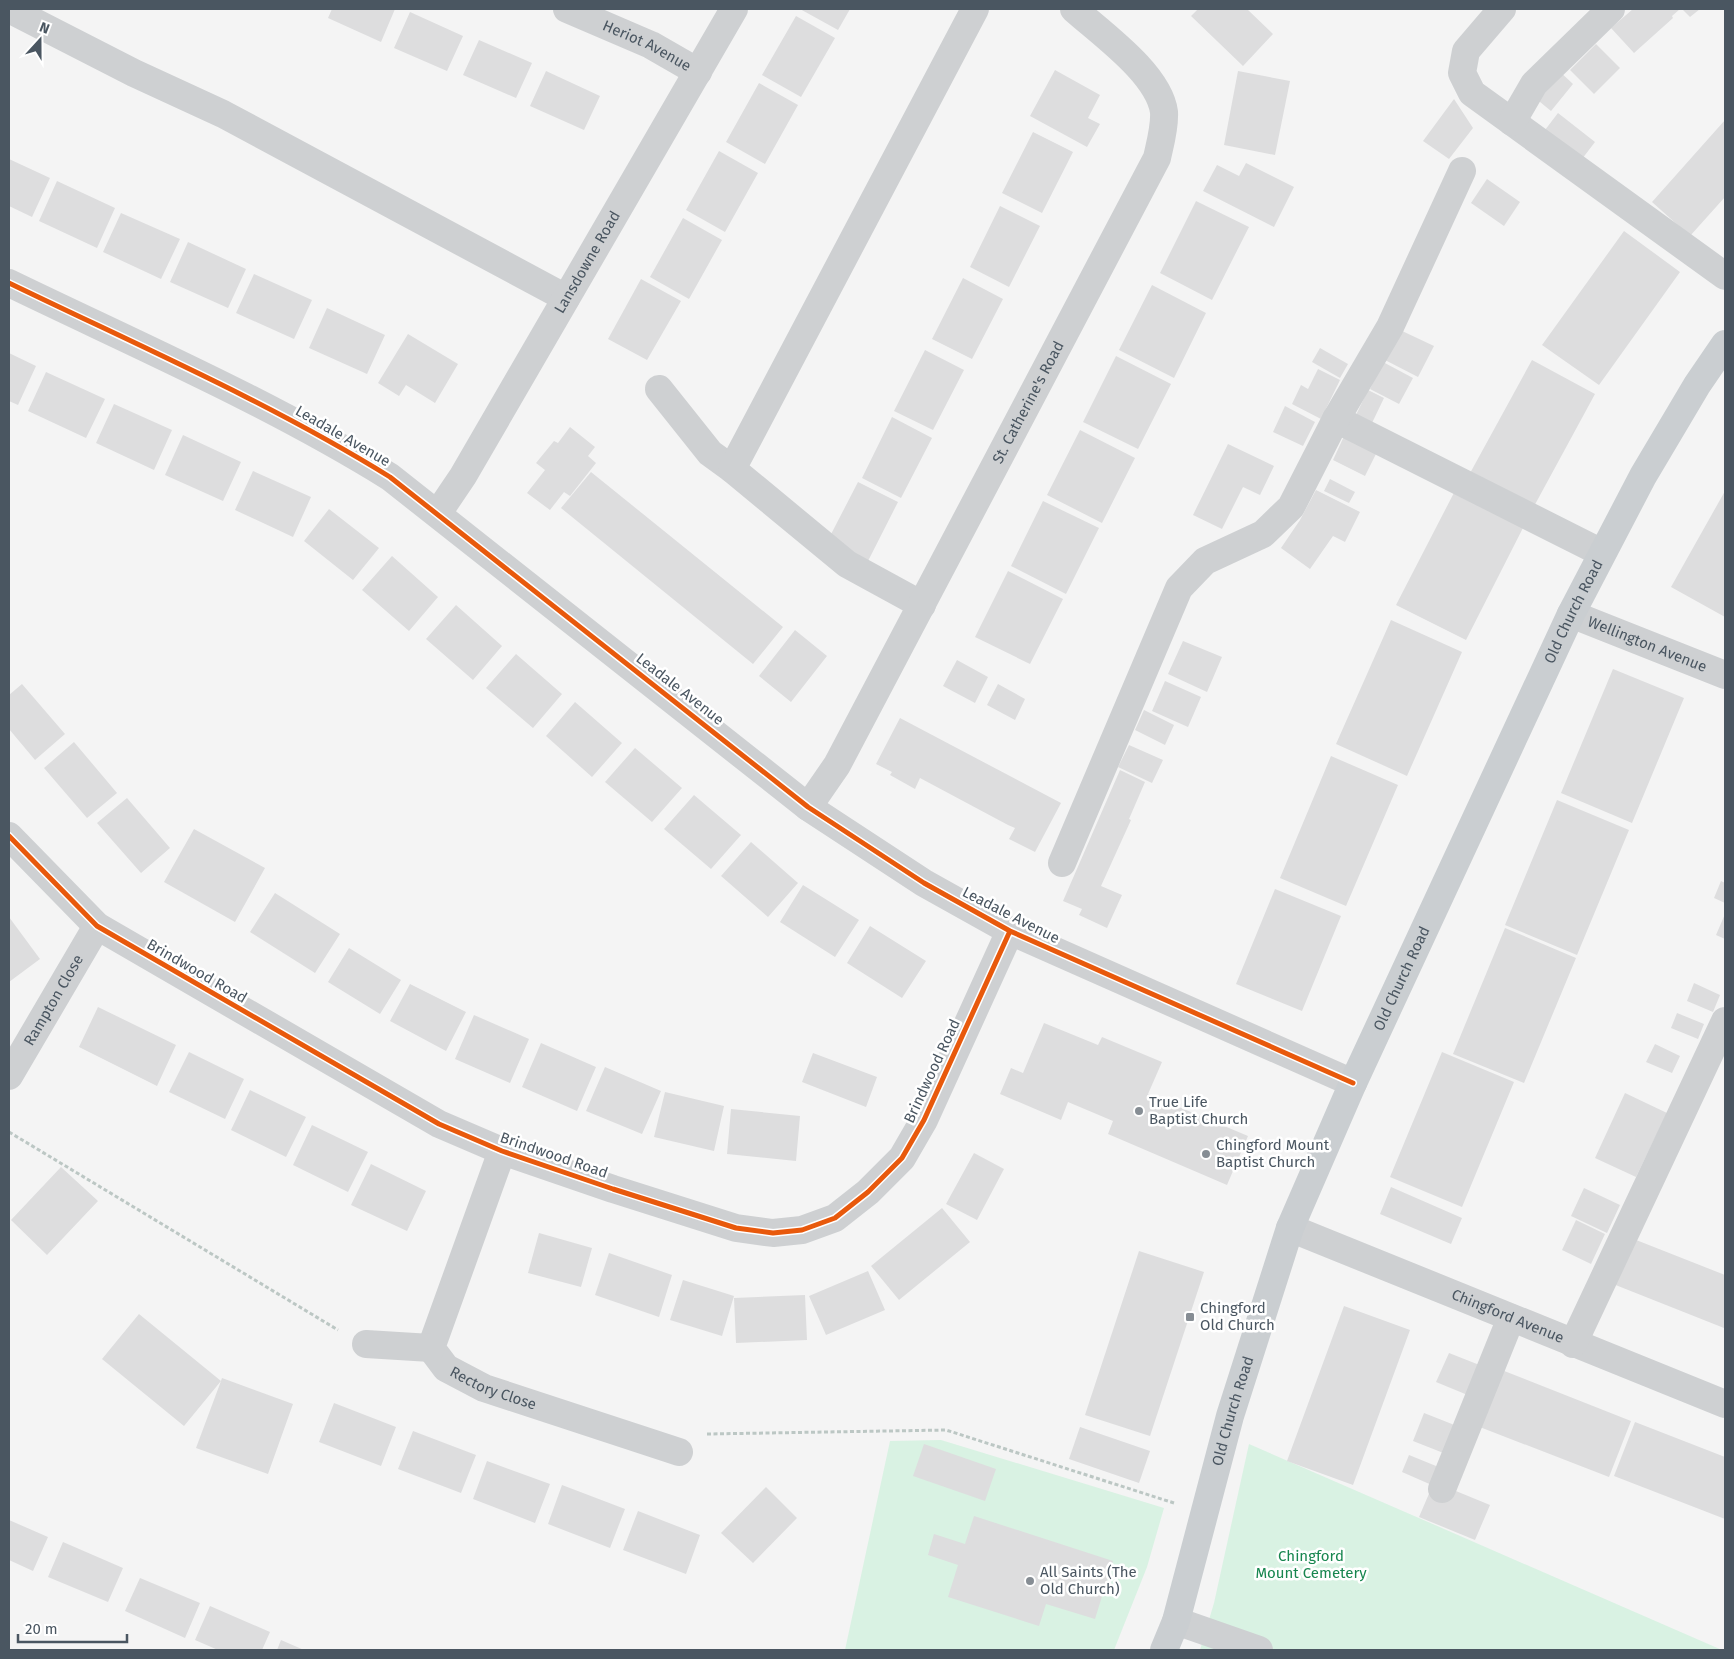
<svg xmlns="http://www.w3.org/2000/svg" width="1734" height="1659" font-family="'Fira Sans',sans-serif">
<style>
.green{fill:#d9f2e3}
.building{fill:#ddddde}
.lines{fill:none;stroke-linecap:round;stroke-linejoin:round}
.path{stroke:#bcc7c4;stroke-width:3;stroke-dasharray:4 2.5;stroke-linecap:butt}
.minor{stroke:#ced0d2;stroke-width:28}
.major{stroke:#caced1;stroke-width:28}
.cycleway-casing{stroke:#fff;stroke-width:8}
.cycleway{stroke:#e8590c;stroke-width:5}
.poi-dot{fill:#868d94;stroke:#fff;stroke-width:2}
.labels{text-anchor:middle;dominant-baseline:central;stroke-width:5;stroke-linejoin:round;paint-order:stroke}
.street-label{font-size:15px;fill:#4a5661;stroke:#fff}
.poi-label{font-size:15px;fill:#4a5661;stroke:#fff;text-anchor:start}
.park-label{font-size:15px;fill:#17864f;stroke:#fff}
</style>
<rect width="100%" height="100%" fill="#f4f4f4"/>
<path class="green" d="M941 1440 1164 1508 1147 1567 1114 1650H845L890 1441Z
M1249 1444 1722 1650H1200L1214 1603Z"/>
<path class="building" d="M332 9H395L381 42 328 18Z
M800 9H850L838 30Z
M1198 9H1247L1273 34 1243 66 1191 16Z
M1633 9H1680L1672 16 1673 18 1634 53 1611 28Z
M1682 9H1700L1690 17Z
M410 12 463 36 447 71 394 48Z
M796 16 835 38 801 97 762 75Z
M479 40 532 63 516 98 463 75Z
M1596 44 1620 68 1594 94 1570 70Z
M1557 69 1573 84 1551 111 1534 97Z
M1055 70 1100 95 1088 118 1100 124 1087 147 1030 116Z
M546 71 600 96 584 130 530 106Z
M1238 71 1290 81 1275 155 1224 145Z
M759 83 798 105 765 164 726 142Z
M1454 99 1473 128 1449 159 1423 141Z
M1558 113 1595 142 1582 159 1545 130Z
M1725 120V197L1690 236 1652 202Z
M1033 132 1073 152 1042 213 1002 193Z
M719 151 758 173 725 232 686 210Z
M9 159 50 178 32 217 9 206Z
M1246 163 1294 187 1274 227 1203 191 1217 165 1239 176Z
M1487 179 1520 202 1504 226 1471 203Z
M57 181 115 208 97 248 39 221Z
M1196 201 1249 227 1212 300 1160 273Z
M1000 206 1040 226 1009 287 970 267Z
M121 213 180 239 161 279 103 252Z
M683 218 722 240 689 299 650 277Z
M1624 231 1680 272 1599 385 1542 345Z
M188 242 246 269 228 308 170 282Z
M254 274 312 300 294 339 236 313Z
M963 278 1003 299 972 359 932 339Z
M641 279 681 301 647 360 608 339Z
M1152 285 1206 313 1174 378 1119 350Z
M327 308 385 335 367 374 309 348Z
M1400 330 1434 346 1418 377 1385 360Z
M408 334 458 364 435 403 406 385 399 396 378 383Z
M1320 348 1348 364 1340 378 1312 362Z
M925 350 964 370 933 430 894 411Z
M9 353 36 366 18 405 9 401Z
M1116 356 1171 384 1138 449 1083 422Z
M1532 360 1595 394 1532 510 1469 475Z
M1383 362 1413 378 1399 404 1370 389Z
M1318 369 1340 380 1321 419 1292 404 1301 385 1308 389Z
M46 372 105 399 86 438 28 411Z
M1368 390 1384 398 1372 423 1356 415Z
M114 404 172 430 154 470 96 443Z
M1285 406 1315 422 1303 446 1273 432Z
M892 417 932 438 901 498 862 478Z
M570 427 595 447 588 456 596 463 570 496 564 492 550 510 527 493 545 470 536 463 554 441 558 443Z
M1080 430 1135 458 1102 523 1047 495Z
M1346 432 1379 448 1365 476 1333 460Z
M183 435 241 462 223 501 165 475Z
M1228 444 1274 466 1260 495 1243 487 1222 529 1193 515Z
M253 471 311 497 293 537 235 510Z
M591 472 783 627 753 664 561 508Z
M1330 479 1355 492 1349 503 1324 491Z
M858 482 898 502 867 563 827 542Z
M1458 485 1527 520 1466 640 1396 605Z
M1316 490 1360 512 1345 542 1333 536 1310 569 1281 548 1300 520Z
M1725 491V617L1671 587Z
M1043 501 1099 528 1066 594 1011 566Z
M329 509 379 548 353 580 304 541Z
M392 556 438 597 409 631 362 590Z
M1008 571 1063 599 1030 664 975 637Z
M456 605 502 646 473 680 426 639Z
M1391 620 1462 652 1407 776 1336 744Z
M795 630 827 656 791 702 759 676Z
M1183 641 1222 657 1207 692 1168 674Z
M516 654 562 694 533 728 486 688Z
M957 660 988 677 975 703 943 686Z
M1613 669 1684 698 1632 823 1561 793Z
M1165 681 1201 697 1188 727 1152 711Z
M22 684 65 734 35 760 9 729V695Z
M998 684 1025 699 1015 720 987 705Z
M575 702 622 743 592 777 546 736Z
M1144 710 1174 725 1165 745 1135 730Z
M900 718 1061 803 1035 852 1009 839 1015 828 1008 825 920 778 915 789 890 775 892 772 876 764Z
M74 742 117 793 87 818 44 768Z
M1129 745 1163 760 1152 783 1118 767Z
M635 748 682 788 652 822 605 782Z
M1331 756 1398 785 1346 906 1280 878Z
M1120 770 1145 782 1129 819 1131 820 1101 886 1122 895 1107 928 1079 915 1082 909 1063 901Z
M694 795 741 835 711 869 664 829Z
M127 798 170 848 141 873 97 823Z
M1557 800 1629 830 1577 955 1505 925Z
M194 829 265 868 235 922 164 882Z
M751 842 798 883 768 917 721 876Z
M1721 881 1725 883V903L1714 898Z
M803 885 859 920 835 957 780 922Z
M1275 889 1341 916 1302 1011 1236 984Z
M275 893 340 934 315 973 250 932Z
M1725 914V939L1716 935Z
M9 917 40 959 9 982Z
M870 926 926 961 902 998 847 963Z
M1505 928 1576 958 1524 1083 1453 1054Z
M349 948 401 980 380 1014 328 982Z
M1694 983 1720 995 1713 1012 1687 1001Z
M410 984 466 1012 446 1051 390 1021Z
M98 1007 176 1045 157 1086 79 1047Z
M1677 1013 1704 1024 1698 1039 1671 1028Z
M474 1015 529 1039 510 1083 455 1059Z
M1044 1023 1098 1045 1102 1037 1162 1062 1148 1094 1248 1136 1227 1185 1108 1134 1113 1121 1068 1102 1061 1120 1000 1094 1011 1068 1023 1073Z
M541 1043 596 1067 577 1111 522 1087Z
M1655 1044 1680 1056 1672 1073 1646 1062Z
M189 1052 244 1079 225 1119 169 1092Z
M1442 1052 1514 1082 1462 1207 1390 1177Z
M813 1053 877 1077 866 1107 802 1082Z
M605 1067 661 1091 642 1134 586 1111Z
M250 1090 306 1117 286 1157 231 1130Z
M665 1092 724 1106 714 1151 654 1137Z
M1625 1093 1667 1113 1636 1177 1595 1158Z
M731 1109 800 1116 796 1161 727 1154Z
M312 1125 368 1152 348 1192 293 1165Z
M974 1153 1004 1169 977 1220 946 1204Z
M371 1164 426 1191 407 1231 351 1205Z
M61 1167 98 1201 47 1255 11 1220Z
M1391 1187 1462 1218 1451 1244 1380 1214Z
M1584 1188 1620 1205 1607 1233 1571 1216Z
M942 1208 970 1242 899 1300 871 1266Z
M1576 1220 1605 1234 1591 1264 1562 1250Z
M539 1233 592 1248 581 1287 528 1273Z
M1626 1236 1725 1275 1724 1328 1608 1282Z
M1139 1251 1204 1272 1150 1436 1085 1415Z
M609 1253 672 1275 659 1317 595 1295Z
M868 1271 885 1310 826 1335 809 1296Z
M683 1280 734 1296 722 1336 670 1320Z
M805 1295 807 1340 736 1343 734 1298Z
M1344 1306 1410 1330 1353 1485 1287 1461Z
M139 1314 221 1381 222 1378 293 1404 268 1474 196 1448 221 1381 184 1426 102 1359Z
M1449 1353 1482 1366 1470 1396 1436 1382Z
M1494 1367 1631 1421 1609 1477 1472 1424Z
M334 1403 396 1427 381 1466 319 1442Z
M1424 1413 1457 1426 1446 1454 1413 1441Z
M1635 1422 1725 1457V1519L1614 1476Z
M1080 1427 1150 1451 1139 1483 1069 1459Z
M413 1431 476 1455 461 1493 398 1469Z
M924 1444 996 1469 985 1501 913 1476Z
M1409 1455 1441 1468 1434 1486 1402 1472Z
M487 1461 550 1484 535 1523 473 1499Z
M562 1485 625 1509 610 1548 548 1524Z
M766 1487 797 1518 753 1563 721 1533Z
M1431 1489H1451L1490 1505 1475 1540 1419 1517Z
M638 1511 700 1535 686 1574 623 1550Z
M974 1516 1113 1561 1095 1619 1046 1604 1039 1626 948 1597 958 1565 928 1555 934 1534 965 1544Z
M9 1520 48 1537 33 1571 9 1560Z
M63 1542 123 1568 108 1602 48 1577Z
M140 1578 200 1603 185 1638 125 1611Z
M210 1606 270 1632 262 1650H218L195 1640Z
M281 1640 304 1650H277Z"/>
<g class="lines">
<path class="path" d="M9 1132 338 1330
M707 1434 946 1430 1174 1503"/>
<g class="minor">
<path d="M9 9 134 73 223 114 566 298"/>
<path id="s1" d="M567 9 651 45 698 72"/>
<path d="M1502 9 1466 51 1462 73 1472 93 1725 276"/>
<path d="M1512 122 1534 84 1611 9"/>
<path d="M9 283C137 345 269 402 390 477L808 807 924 883 1010 931 1353 1083"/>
<path d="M659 389 710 453 732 469"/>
<path d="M1336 419 1602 553"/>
<path id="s2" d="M438 513 463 476 734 9"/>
<path d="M922 605 847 564 732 469 975 9"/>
<path id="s3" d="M1571 614 1725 675"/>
<path id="s4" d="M808 807 837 765 1157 158C1160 144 1165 127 1164 112 1159 74 1102 34 1074 9"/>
<path d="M9 836 97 926 439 1124 502 1151 613 1189 736 1228 773 1233 802 1230 835 1218 868 1192 902 1158 924 1120 1010 931"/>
<path d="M1062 863 1179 588 1205 561 1263 534 1291 507 1336 419 1390 327 1462 171"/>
<path id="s5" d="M9 1076 97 926"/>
<path id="s6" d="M502 1151 431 1348 446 1368 484 1388 679 1452"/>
<path id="s7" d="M1290 1228 1725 1404"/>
<path d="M366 1344 431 1348"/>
<path d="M1573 1344 1725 1021"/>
<path d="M1442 1489 1511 1318"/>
<path d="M1176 1621 1259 1650"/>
</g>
<path class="major" id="s8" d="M1164 1650 1176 1621 1230 1416 1290 1228 1353 1083 1571 614 1643 476 1697 385 1725 344"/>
<defs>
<path id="cycleway" d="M9 283C137 345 269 402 390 477L808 807 924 883 1010 931 1353 1083
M9 836 97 926 439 1124 502 1151 613 1189 736 1228 773 1233 802 1230 835 1218 868 1192 902 1158 924 1120 1010 931"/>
</defs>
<use href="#cycleway" class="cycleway-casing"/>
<use href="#cycleway" class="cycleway"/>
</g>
<g class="poi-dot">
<circle cx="1139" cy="1111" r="5"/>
<circle cx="1206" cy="1154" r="5"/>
<rect x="1185" y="1312" width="10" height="10" rx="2.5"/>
<circle cx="1030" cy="1581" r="5"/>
</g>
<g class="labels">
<g class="street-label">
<text stroke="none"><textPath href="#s1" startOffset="88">Heriot Avenue</textPath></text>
<text stroke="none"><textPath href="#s2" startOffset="292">Lansdowne Road</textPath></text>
<text stroke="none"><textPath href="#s4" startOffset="461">St. Catherine's Road</textPath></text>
<text transform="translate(343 436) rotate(30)">Leadale Avenue</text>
<text stroke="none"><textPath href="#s8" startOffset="1119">Old Church Road</textPath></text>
<text stroke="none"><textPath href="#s3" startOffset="82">Wellington Avenue</textPath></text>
<text transform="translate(680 689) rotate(38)">Leadale Avenue</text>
<text transform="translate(1011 915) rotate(27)">Leadale Avenue</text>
<text transform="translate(197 971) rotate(30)">Brindwood Road</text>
<text stroke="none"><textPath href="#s8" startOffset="714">Old Church Road</textPath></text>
<text stroke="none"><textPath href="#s5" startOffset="88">Rampton Close</textPath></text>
<text transform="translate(932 1071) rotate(-65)">Brindwood Road</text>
<text transform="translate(554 1155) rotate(19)">Brindwood Road</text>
<text stroke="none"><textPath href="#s7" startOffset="235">Chingford Avenue</textPath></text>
<text stroke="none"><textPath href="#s6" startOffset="286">Rectory Close</textPath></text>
<text stroke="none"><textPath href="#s8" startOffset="249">Old Church Road</textPath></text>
</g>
<g class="poi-label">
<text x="1149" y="1102">True Life<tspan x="1149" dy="17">Baptist Church</tspan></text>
<text x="1216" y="1145">Chingford Mount<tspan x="1216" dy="17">Baptist Church</tspan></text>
<text x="1200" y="1308">Chingford<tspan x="1200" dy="17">Old Church</tspan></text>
<text x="1040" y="1572">All Saints (The<tspan x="1040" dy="17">Old Church)</tspan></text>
</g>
<g class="park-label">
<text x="1311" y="1556">Chingford<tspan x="1311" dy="17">Mount Cemetery</tspan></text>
</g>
</g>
<rect width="1734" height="1659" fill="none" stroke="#4a5661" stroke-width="20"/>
<g transform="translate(40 40) rotate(21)" stroke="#ffffff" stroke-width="4" paint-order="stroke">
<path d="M0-4L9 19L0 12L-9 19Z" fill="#4a5661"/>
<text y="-8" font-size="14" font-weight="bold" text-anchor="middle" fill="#4a5661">N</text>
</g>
<path d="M18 1634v8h109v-8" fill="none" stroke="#4a5661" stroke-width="2.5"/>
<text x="25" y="1634" font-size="15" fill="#4a5661" stroke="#ffffff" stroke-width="4" paint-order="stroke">20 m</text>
</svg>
